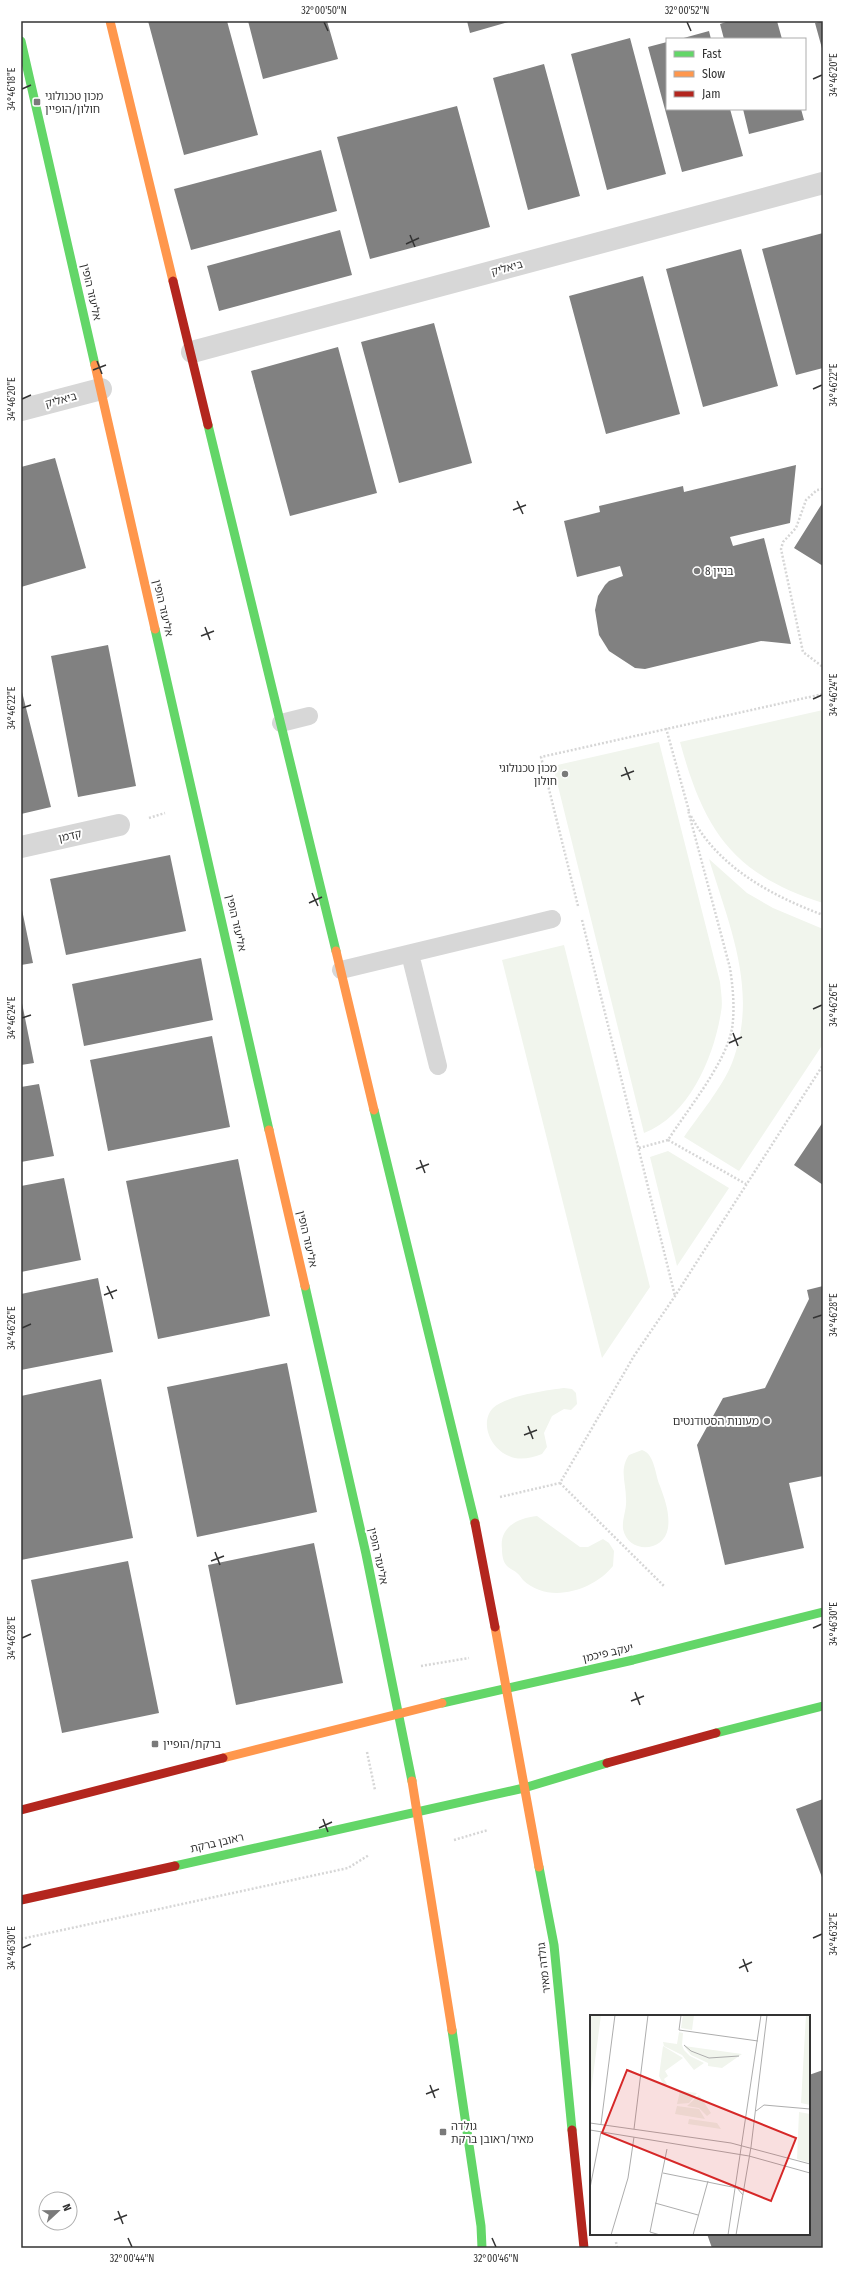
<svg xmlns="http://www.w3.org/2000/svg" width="844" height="2269" font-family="'Fira Sans Condensed','Noto Sans Hebrew',sans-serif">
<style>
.green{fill:#f1f5ed}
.building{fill:#818181}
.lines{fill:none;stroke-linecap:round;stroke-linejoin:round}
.path{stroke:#d6d6d6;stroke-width:2.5;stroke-dasharray:2 2;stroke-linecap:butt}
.lane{stroke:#d7d7d7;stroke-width:18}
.street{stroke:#d7d7d7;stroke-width:22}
.fast{stroke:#63d668;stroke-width:9}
.slow{stroke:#ff974d;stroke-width:9}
.jam{stroke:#b3261e;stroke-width:9}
.ticks{fill:none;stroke:#333;stroke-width:1.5}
.poi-dot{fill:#7a7a7a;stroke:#fff;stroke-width:1.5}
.labels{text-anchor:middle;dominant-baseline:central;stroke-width:4;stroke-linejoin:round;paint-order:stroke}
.poi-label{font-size:11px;fill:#333;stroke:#fff;text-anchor:start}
.street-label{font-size:11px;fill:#333;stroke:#fff}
.inset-road{fill:none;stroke:#adadad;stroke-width:1}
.view{fill:#d62828;fill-opacity:0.15;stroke:#d62828;stroke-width:2}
.inset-edge{fill:none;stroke:#333;stroke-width:2}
.neatline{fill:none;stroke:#333;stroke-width:1.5}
.ticks-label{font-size:10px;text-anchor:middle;fill:#333}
</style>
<rect width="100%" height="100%" fill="#fff"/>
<path class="green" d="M823 710V903C732 874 704 830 680 742Z
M659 742 720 982C721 992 723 1003 721 1012 714 1057 689 1116 644 1133L553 766Z
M709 859 747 893 773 908 823 929V1044L739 1171 684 1137C699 1115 722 1088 732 1063 759 992 730 928 709 859Z
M564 945 650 1287 602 1358 502 960Z
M668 1151 729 1188 677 1266 650 1157Z
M564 1388 572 1389 576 1393 577 1404 571 1410 564 1409 552 1416 544 1433 547 1447 542 1454C532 1458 519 1461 509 1456 491 1449 479 1423 493 1408 505 1396 548 1390 564 1388Z
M642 1450C655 1454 655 1475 660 1486 665 1500 670 1513 668 1528 664 1553 628 1554 623 1529 622 1518 627 1509 626 1499 626 1482 619 1470 629 1455Z
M537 1516 580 1547H588L603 1539 609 1543 614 1551 613 1566C594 1590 549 1605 523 1580 521 1578 520 1575 517 1573 514 1570 510 1569 507 1566 503 1562 502 1555 502 1549 499 1527 518 1518 537 1516Z"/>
<path class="building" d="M148 21H227L258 135 184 155Z
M248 21H327L338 59 263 79Z
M467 21H512L470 33Z
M729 21H777L782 39H724L720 24Z
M823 21V52L815 23Z
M709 31 711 39H680Z
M630 38 666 174 607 190 571 54Z
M667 42V109H730L743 156 682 172 648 47Z
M544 64 580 196 528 210 493 78Z
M457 106 490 227 370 259 337 137Z
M743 109H801L804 120 749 134Z
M321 150 337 211 191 250 174 189Z
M340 230 352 275 219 311 207 266Z
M823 233V368L796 375 762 249Z
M741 249 778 386 703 407 666 269Z
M643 276 680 414 606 434 569 296Z
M434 323 472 463 399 483 361 342Z
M338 347 377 493 290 516 251 371Z
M55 458 86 568 21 587V467Z
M796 465 790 523 730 537 733 546 764 538 791 644 761 641 645 669 635 668 609 651 599 635 595 610 598 596 605 585 609 581 623 576 620 566 577 577 564 521 600 512 599 506 683 486 684 492Z
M823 502V566L794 548Z
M108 645 136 786 78 797 51 656Z
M21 688 51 807 21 814Z
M170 855 186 931 66 955 50 879Z
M21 905 33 963 21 965Z
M201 958 213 1020 84 1046 72 984Z
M21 998 34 1063 21 1065Z
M212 1036 230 1127 108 1151 90 1060Z
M39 1084 54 1156 21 1162V1087Z
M823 1122V1185L794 1165Z
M238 1159 270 1316 158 1339 126 1181Z
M64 1178 81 1260 21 1272V1186Z
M98 1278 113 1352 21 1370V1294Z
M823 1286V1476L789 1483 804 1548 725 1565 697 1445 723 1398 765 1388 809 1299 807 1290Z
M287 1363 317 1512 197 1537 167 1387Z
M101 1379 133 1538 21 1560V1396Z
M314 1543 343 1683 236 1705 208 1565Z
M128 1561 159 1713 62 1733 31 1580Z
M823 1799V1880L796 1809Z
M823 2070V2248H712L707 2234H809V2075Z"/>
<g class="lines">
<path class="path" d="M823 489 817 490 806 500 796 528 783 542 781 549 803 652 823 667
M666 728 689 811
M691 816C718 867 770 895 823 915
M149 818 165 813
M578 906 541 757 823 694
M582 920 675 1296
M668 1140 746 1184
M639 1148 668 1140C688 1109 725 1064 732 1029 735 1009 733 988 730 968L688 810
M560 1483 665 1587
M500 1497 560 1483 634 1356 675 1296 823 1065
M421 1666 469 1658
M367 1752 375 1790
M454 1840 488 1830
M21 1939 348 1868 369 1855
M616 2242 617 2248"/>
<path class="lane" d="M281 723 309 716
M410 954 438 1066
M341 970 552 919"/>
<path class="street" d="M192 352 823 183
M21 410 101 389
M21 847 119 825"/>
<path class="fast" d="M21 41 95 365
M208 425 336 951
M155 629 269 1130
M374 1110 475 1523
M305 1286 366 1554 412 1781
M442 1703 633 1660 823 1612
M716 1733 823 1706
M175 1866 524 1788 607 1763
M539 1867 554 1945 572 2130
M452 2030 481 2226 482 2248"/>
<path class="slow" d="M110 21 173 281
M95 365 155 629
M336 951 374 1110
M269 1130 305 1286
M495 1627 539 1867
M223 1758 442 1703
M412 1781 452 2030"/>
<path class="jam" d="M173 281 208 425
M475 1523 495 1627
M607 1763 716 1733
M21 1810 223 1758
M21 1900 175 1866
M572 2130 584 2248"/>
</g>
<path class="ticks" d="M324 22 328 31M687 22 691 31M813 79 822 75M22 89 31 85M410 235 415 247M406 244 419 238M97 361 102 374M93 370 106 365M813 389 822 385M22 399 31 395M517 501 523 514M513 510 526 505M205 627 210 640M201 636 214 631M813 699 822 695M22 708 31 705M625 767 630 780M621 776 634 771M312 893 318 906M309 903 322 897M813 1009 822 1005M22 1018 31 1015M733 1033 738 1046M729 1043 742 1037M420 1160 425 1173M416 1169 429 1164M107 1286 113 1299M104 1295 117 1290M813 1318 822 1315M22 1328 31 1324M528 1426 533 1439M524 1435 537 1430M215 1552 220 1565M211 1561 224 1556M813 1628 822 1624M22 1638 31 1634M635 1692 640 1705M631 1701 644 1696M323 1819 328 1832M319 1828 332 1822M813 1938 822 1934M22 1948 31 1944M743 1959 748 1972M739 1968 752 1962M430 2085 435 2098M426 2094 439 2089M118 2211 123 2224M114 2220 127 2215M128 2238 132 2247M492 2238 496 2247"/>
<g class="poi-dot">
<rect x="33" y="98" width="8" height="8" rx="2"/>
<circle cx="697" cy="571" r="4"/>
<circle cx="565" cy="774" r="4"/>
<circle cx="767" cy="1421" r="4"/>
<rect x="151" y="1740" width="8" height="8" rx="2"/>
<rect x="439" y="2128" width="8" height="8" rx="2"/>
</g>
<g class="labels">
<g class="poi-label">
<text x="45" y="96">מכון טכנולוגי<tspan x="45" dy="13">חולון/הופיין</tspan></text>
<text x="705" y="571">בניין 8</text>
<text x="557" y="768" text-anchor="end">מכון טכנולוגי<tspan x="557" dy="13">חולון</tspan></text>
<text x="759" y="1421" text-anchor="end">מעונות הסטודנטים</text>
<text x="163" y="1744">ברקת/הופיין</text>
<text x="451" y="2126">גולדה<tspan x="451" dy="13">מאיר/ראובן ברקת</tspan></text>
</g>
<g class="street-label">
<text transform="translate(507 268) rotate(-15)">ביאליק</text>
<text transform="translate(91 292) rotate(77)">אליעזר הופין</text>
<text transform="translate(61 400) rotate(-15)">ביאליק</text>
<text transform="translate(163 608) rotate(77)">אליעזר הופין</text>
<text transform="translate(70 836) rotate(-13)">קדמן</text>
<text transform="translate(236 923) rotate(77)">אליעזר הופין</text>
<text transform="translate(307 1239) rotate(77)">אליעזר הופין</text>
<text transform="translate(378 1556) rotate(78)">אליעזר הופין</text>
<text transform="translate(608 1653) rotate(-13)">יעקב פיכמן</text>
<text transform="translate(217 1843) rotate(-13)">ראובן ברקת</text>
<text transform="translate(544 1968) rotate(-96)">גולדה מאיר</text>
</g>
</g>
<g transform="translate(590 2015)">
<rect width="220" height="220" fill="#fff"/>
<path d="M0 0H11L0 84ZM93 0H104L102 15 91 13ZM216 0H220V90L211 88ZM89 17 93 18 92 30 94 35 100 41 114 48 104 55 92 40 74 31 73 27 87 29ZM73 31 93 43 75 56 78 61 74 64 77 69 74 71 69 61ZM94 31 152 39 132 53 118 51V48L101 40ZM90 76 107 78 99 88 87 89ZM109 80 121 98 117 101 109 93 97 91ZM87 91 109 94 115 104 85 99ZM209 97 220 99V148L207 144ZM99 104 127 108 131 114 98 109Z" fill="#f1f5ed"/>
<path class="inset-road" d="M91 0 89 15 168 26M94 30 101 36 119 43 149 41M166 96 174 90 220 94M0 108 141 128 220 149M11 109 25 0M44 114 58 0M0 115 159 141 220 158M73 158 147 173 153 180M0 173 11 117M65 188 108 200M21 220 38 163 44 122M70 220 60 217 77 134M103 220 118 166M138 220 171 0M146 220 161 132 177 0"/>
<path class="view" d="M37 55 206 123 181 186 12 118Z"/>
<rect width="220" height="220" class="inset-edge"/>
</g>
<rect width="844" height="2269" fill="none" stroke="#ffffff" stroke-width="44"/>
<rect x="666" y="38" width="140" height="72" fill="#ffffff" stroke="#adadad"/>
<rect x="674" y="51" width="20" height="6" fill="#63d668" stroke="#adadad"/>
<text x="702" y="58" font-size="12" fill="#333333">Fast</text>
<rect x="674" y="71" width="20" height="6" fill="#ff974d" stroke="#adadad"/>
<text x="702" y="78" font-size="12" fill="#333333">Slow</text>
<rect x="674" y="91" width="20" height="6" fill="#b3261e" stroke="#adadad"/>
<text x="702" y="98" font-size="12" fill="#333333">Jam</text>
<g transform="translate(58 2211) rotate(68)"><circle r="19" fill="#ffffff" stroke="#adadad"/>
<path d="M0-3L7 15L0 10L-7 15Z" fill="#7a7a7a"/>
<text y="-6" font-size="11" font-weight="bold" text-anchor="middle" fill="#333333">N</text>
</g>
<rect x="22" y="22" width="800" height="2225" class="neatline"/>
<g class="ticks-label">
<text x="324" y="14">32°00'50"N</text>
<text x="687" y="14">32°00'52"N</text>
<text transform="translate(833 75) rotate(-90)" y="4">34°46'20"E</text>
<text transform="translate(11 89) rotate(-90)" y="4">34°46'18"E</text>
<text transform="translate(833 385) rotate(-90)" y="4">34°46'22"E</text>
<text transform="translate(11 399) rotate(-90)" y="4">34°46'20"E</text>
<text transform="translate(833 695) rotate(-90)" y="4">34°46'24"E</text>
<text transform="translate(11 708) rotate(-90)" y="4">34°46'22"E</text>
<text transform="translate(833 1005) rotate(-90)" y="4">34°46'26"E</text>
<text transform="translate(11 1018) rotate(-90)" y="4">34°46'24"E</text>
<text transform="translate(833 1315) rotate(-90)" y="4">34°46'28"E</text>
<text transform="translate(11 1328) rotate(-90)" y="4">34°46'26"E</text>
<text transform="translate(833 1624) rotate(-90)" y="4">34°46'30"E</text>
<text transform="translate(11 1638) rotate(-90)" y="4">34°46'28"E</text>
<text transform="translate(833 1934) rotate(-90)" y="4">34°46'32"E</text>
<text transform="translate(11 1948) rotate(-90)" y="4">34°46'30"E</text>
<text x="132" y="2262">32°00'44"N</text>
<text x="496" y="2262">32°00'46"N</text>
</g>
</svg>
